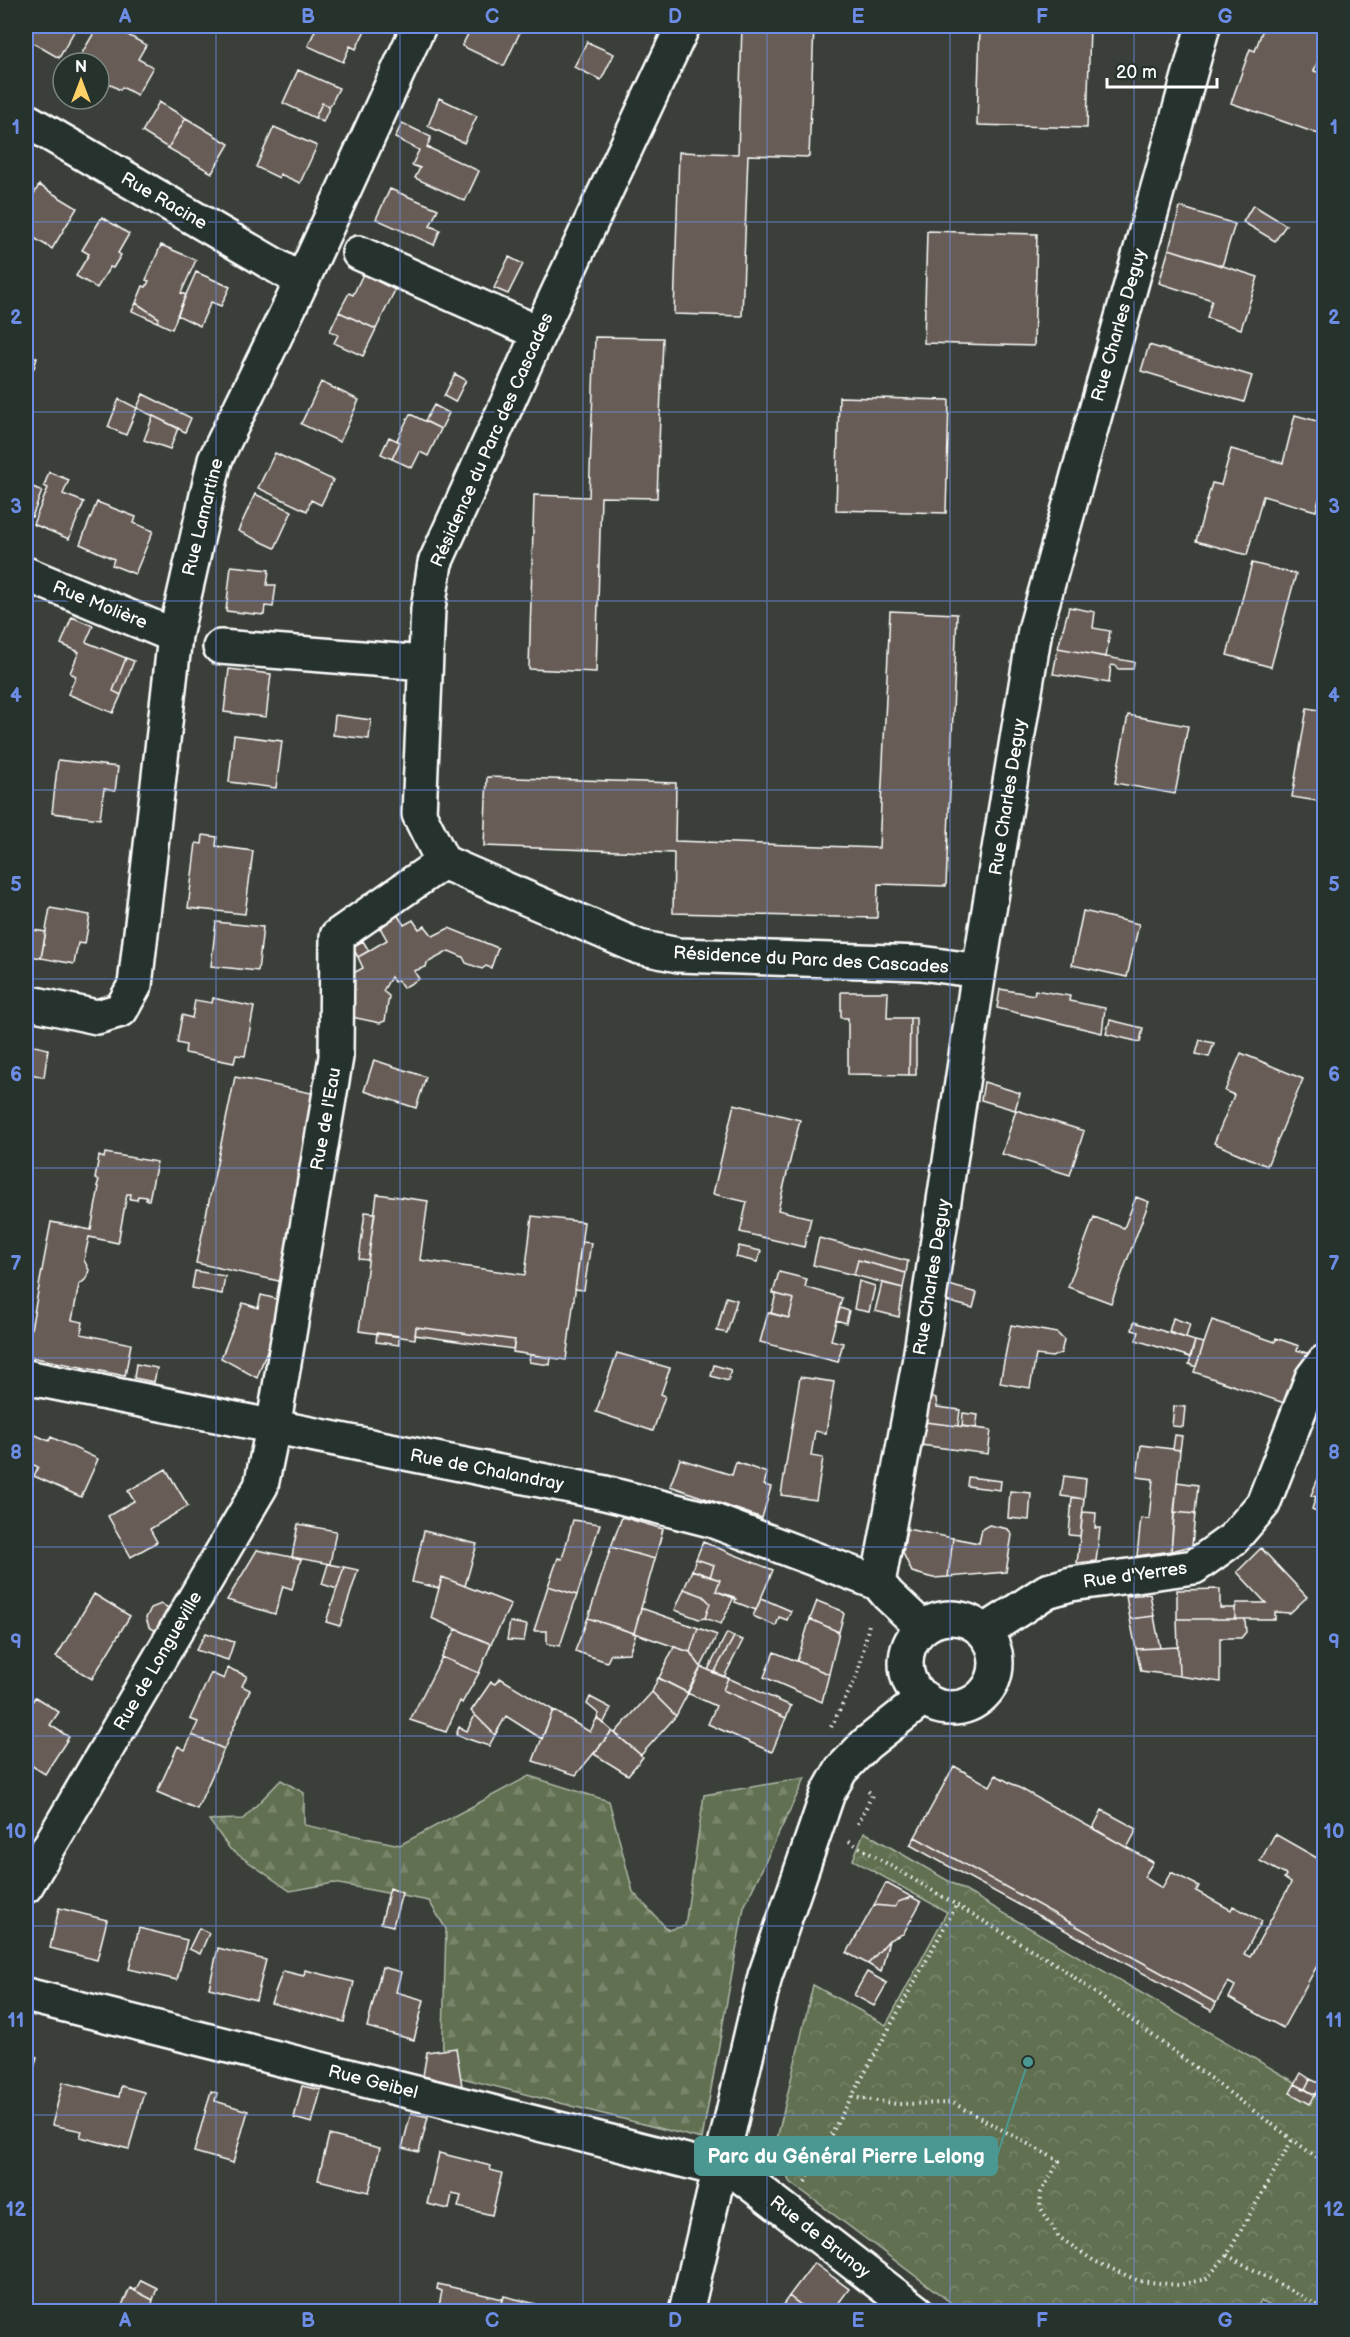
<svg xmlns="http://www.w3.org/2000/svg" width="1350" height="2337" font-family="'Balsamiq Sans',sans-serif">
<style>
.forest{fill:url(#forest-firs);stroke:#b0b8a8;stroke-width:1.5}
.park{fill:url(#park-crowns);stroke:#b0b8a8;stroke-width:1.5}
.building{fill:#685d56;stroke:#fff;stroke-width:1.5}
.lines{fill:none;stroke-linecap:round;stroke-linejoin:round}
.minor-casing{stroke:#fff;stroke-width:38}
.path{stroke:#fff;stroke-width:4;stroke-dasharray:1.5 4.5;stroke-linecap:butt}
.minor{stroke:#26332d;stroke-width:33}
.grid{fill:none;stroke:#6c8ce6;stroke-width:1.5;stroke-opacity:0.55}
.labels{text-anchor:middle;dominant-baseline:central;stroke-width:6;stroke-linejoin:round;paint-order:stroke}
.street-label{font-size:18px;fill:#fff;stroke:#26332d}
.leader{fill:none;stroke:#4b9892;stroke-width:2}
.callout-dot{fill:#4b9892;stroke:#26332d;stroke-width:2}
.callout{fill:#4b9892;stroke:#4b9892;stroke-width:2}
.callout-label{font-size:20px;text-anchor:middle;font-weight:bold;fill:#fff}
.neatline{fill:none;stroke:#6c8ce6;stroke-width:2}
.grid-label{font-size:20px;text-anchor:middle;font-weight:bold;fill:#6c8ce6}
</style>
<defs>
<pattern id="forest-firs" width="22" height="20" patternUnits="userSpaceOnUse" patternTransform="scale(1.5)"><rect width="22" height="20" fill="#617051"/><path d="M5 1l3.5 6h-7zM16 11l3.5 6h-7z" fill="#79856b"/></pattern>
<pattern id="park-crowns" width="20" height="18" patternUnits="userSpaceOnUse" patternTransform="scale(1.5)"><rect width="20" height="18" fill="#617051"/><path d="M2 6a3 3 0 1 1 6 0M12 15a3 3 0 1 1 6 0" fill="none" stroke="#79856b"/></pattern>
</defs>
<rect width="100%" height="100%" fill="#3a4039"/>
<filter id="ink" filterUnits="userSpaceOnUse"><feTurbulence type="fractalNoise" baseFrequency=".0167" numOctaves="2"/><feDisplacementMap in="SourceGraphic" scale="12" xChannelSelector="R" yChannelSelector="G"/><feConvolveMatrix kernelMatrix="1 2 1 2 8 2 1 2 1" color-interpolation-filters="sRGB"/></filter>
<g filter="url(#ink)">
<path class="forest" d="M529 1776 609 1801 633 1892 668 1930 685 1926 704 1795 805 1778 744 1907 702 2139 442 2073 446 1929 429 1901 334 1883 290 1891 230 1849 209 1820 243 1819 281 1780 304 1793V1825L400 1845Z"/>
<path class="park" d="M864 1832 1324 2099V2311H1280L1261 2301 1254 2312 962 2311 789 2181 775 2148 813 1985 886 2025 947 1912 853 1860Z"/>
<path class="building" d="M26 26H77L59 58 26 39Z
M98 26H112L146 45 138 59 153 67 137 95 122 87 120 90 99 78V63H76Z
M317 26H367L356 49 350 46 343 62 308 46Z
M472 26H523L504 66 462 46Z
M742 26H814L809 157 748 155 742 316 674 314 679 152 738 154Z
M980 26H1090L1087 128 977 125Z
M1264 26H1324V44L1314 71 1324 74V136L1231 103 1250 49 1255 51Z
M587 42 614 54 601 80 574 67Z
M298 70 339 88 330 106 322 103 315 118 283 103Z
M439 98 477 116 464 143 428 126Z
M159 102 186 118 168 148 142 132Z
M322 103 330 106 323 122 315 118Z
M186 118 229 144 212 173 168 148Z
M402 123 431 137 427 147 479 171 465 201 415 178 420 168 412 165 419 150 395 138Z
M274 127 317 146 300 183 280 174 279 178 256 167Z
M39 185 77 208 52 249 26 233V208Z
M390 189 438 209 430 226 440 230 434 245 376 219Z
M1253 205 1286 225 1275 241 1243 222Z
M1180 207 1235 224 1222 266 1169 249Z
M102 217 129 234 118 253 121 255 113 268 110 267 97 288 76 276 89 254 82 250Z
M927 231 1037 234 1034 346 924 343Z
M161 245 196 260 181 293 186 295 172 329 157 322 159 318 136 303 143 286 146 287 149 281 146 280Z
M1169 249 1258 277 1241 329 1207 318 1212 300 1159 283Z
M509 257 523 264 508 294 494 288Z
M196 272 230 287 221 306 211 302 200 326 177 315Z
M363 274 395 290 376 329 339 312 349 293 353 295Z
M136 303 159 318 157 322 132 311Z
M339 312 376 329 363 356 334 343 338 335 330 331Z
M595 337 663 338 657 498 601 497 596 672 529 669 534 495 589 497Z
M1149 345 1252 376 1244 402 1141 371Z
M26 352 37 358 34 368 26 365Z
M455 374 466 380 455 402 444 396Z
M321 382 359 400 340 442 301 424Z
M143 394 191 418 185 432 137 408Z
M839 397 949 400 946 513 836 510Z
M119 399 137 408 126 435 108 427Z
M434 405 449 413 441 429 425 421Z
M410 414 441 429 428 456 420 452 412 468 392 459 400 442 397 440Z
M1295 415 1324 423V480L1316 511 1263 496 1247 555 1196 541 1212 483 1221 485 1231 449 1283 463Z
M153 416 178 428 170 449 144 440Z
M389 437 400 442 392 459 381 454Z
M275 453 333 480 321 505 311 500 307 511 258 488Z
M49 472 69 480 63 494 84 502 69 539 33 524 48 488 44 486Z
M26 484 42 491 32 517 26 515Z
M255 494 292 511 275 548 238 531Z
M97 502 136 517 134 523 153 531 135 574 112 565 114 559 80 544Z
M1252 563 1296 574 1271 667 1227 655Z
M231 566 269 570 267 585H276L273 607 265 606 264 615 226 611Z
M1069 607 1095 612 1093 628 1110 631 1106 657 1058 648Z
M890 611 957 614 946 886 878 884 877 918 673 913 674 853 484 846 487 777 676 783 675 841 879 848Z
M72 617 93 626 86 642 126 658 113 691 121 695 113 713 68 694 76 676 70 673 79 652 61 644Z
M1058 648 1134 662 1133 669H1117V666L1111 665 1109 683 1053 674Z
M126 658 134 661 121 695 113 691Z
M229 669 271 674 266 717 224 712Z
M1307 708 1324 711V802L1292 797Z
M335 715 371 720 369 739 333 735Z
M1128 715 1188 726 1175 794 1115 783Z
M234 735 282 741 276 788 229 782Z
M58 760 118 767 115 791 104 789 100 819 52 813Z
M203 835 217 837 216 846 253 851 245 914 188 908 196 843 202 844Z
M26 904 31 905 26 929 46 932 41 958 26 955Z
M50 908 90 915 85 944 78 943 74 964 41 958Z
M395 911 404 925 413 920 419 929 425 926 433 936 449 928 498 948 491 968 486 966 482 969 466 963 463 957 449 951 427 963 426 967 414 971 419 979 403 988 398 981 394 982 391 977 383 991 389 996 385 1021 380 1023 342 1015 348 976 363 968 358 957 387 940 377 922Z
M1083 911 1139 924 1127 977 1072 965Z
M216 922 263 927 258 971 211 966Z
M363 941 369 951 358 957 352 947Z
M1000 989 1034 995 1035 990 1070 996 1069 1001 1105 1008 1102 1033 997 1008Z
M841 992H888L887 1018H910L909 1075 848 1074V1018H841Z
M213 998 254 1007 245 1056 236 1055 234 1063 185 1053 186 1045 177 1043 182 1015 192 1018 195 1000 212 1003Z
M910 1018H916V1075H909Z
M1110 1020 1143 1028 1140 1042 1106 1034Z
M1200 1040 1214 1043 1209 1057 1196 1054Z
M26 1044 48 1049 44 1077 26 1073Z
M1241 1053 1303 1079 1267 1166 1214 1143 1234 1095 1225 1091Z
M374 1060 426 1077 416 1108 364 1091Z
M235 1077 316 1094 288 1283 196 1263Z
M984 1082 1020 1093 1015 1110 981 1100Z
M734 1104 800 1120 778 1210 811 1218 804 1247 740 1232 747 1202 713 1194Z
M1016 1110 1084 1131 1070 1175 1002 1154Z
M105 1153 157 1162 149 1200H146L147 1197 138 1196 137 1200 130 1199 131 1194H127L118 1243 89 1237 84 1260 89 1270 86 1279 79 1285 72 1320 83 1322 81 1334 131 1344 125 1376 26 1356 51 1222 91 1230 99 1187 97 1186 99 1180 95 1179 99 1156 104 1158Z
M377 1194 428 1201 420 1260 525 1275 532 1216 584 1222 566 1360 513 1352 515 1340 416 1327 415 1339 359 1331Z
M1136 1197 1149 1202 1111 1303 1068 1287 1094 1217 1124 1228Z
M365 1212 375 1213 368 1260 359 1259Z
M819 1238 908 1261 906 1273 858 1260 854 1275 813 1265Z
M582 1242 591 1243 584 1290 575 1289Z
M739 1246 761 1251 757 1262 736 1257Z
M858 1260 906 1273 903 1288 854 1275Z
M195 1271 225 1276 222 1294 192 1288Z
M779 1272 807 1279 805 1287 842 1298 831 1340 843 1343 838 1362 760 1342 768 1313 789 1318 794 1299 773 1293Z
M859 1281 875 1286 869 1312 854 1309Z
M882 1283 903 1288 899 1317 875 1311Z
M949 1285 977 1293 973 1308 946 1301Z
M776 1294 794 1299 789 1318 771 1313Z
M261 1295 285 1301 257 1378 221 1358 243 1303 258 1308Z
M726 1297 737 1300 727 1333 717 1331Z
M840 1308 849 1311 846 1323 836 1320Z
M1173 1318 1190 1324 1186 1338 1169 1332Z
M1212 1320 1275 1342 1276 1338 1299 1346 1297 1350 1310 1354 1290 1405 1194 1372Z
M1134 1322 1195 1341 1190 1357 1136 1340 1139 1332 1132 1330Z
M1011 1325 1057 1333 1064 1340 1061 1353 1052 1357 1036 1355 1030 1388 1000 1383Z
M416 1327 515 1340 513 1349 415 1335Z
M377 1333 399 1336V1345L376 1342Z
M1195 1341 1204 1343 1196 1367 1189 1364Z
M617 1353 670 1368 661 1394 665 1396 653 1431 596 1412Z
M530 1355 551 1358 550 1365 529 1362Z
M136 1364 157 1368 154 1382 134 1378Z
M714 1365 731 1370 728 1381 711 1376Z
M800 1377 834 1382 826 1433 815 1431 811 1456 823 1458 816 1500 781 1495Z
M930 1396 936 1398 937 1407 960 1410 958 1426 925 1422Z
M1174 1406 1185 1407 1183 1427 1172 1426Z
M963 1413 978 1415 976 1428 962 1426Z
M925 1422 991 1430 988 1454 921 1445Z
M31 1433 49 1441 51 1437 98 1459 81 1497 34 1476 38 1467 26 1461V1446Z
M1175 1435 1182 1436 1180 1450 1173 1449Z
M1141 1445 1180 1450 1171 1551 1137 1556 1141 1518 1149 1519 1153 1479 1137 1477Z
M680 1459 732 1475 736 1462 767 1473 764 1485 771 1487 762 1518 670 1486Z
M1324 1465V1514L1312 1509 1316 1497 1311 1495Z
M166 1469 188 1506 150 1529 157 1542 131 1557 108 1516 134 1501 128 1491Z
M1064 1476 1086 1479 1084 1499 1061 1496Z
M968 1477 1001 1481 1000 1490 967 1486Z
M1177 1482 1198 1485 1195 1514 1174 1512Z
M1010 1491 1031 1493 1029 1520 1008 1518Z
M1072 1497 1084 1499 1080 1536 1069 1535Z
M1083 1512 1096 1513 1095 1528H1100L1096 1561 1077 1563Z
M1174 1512 1195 1514 1192 1546 1171 1551Z
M622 1517 663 1529 655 1559 611 1547Z
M573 1520 600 1524 577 1595 548 1586 558 1558 562 1559Z
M298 1524 336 1531 330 1564 292 1557Z
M989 1525 1008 1529 1012 1535 1006 1572 948 1577 953 1538 979 1543 982 1529Z
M907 1529 953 1538 948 1577 933 1578 912 1572 903 1553Z
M424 1531 477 1544 465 1586 442 1577 439 1588 412 1582Z
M703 1542 773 1570 756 1610 735 1602 736 1599 716 1591 720 1580 710 1577 714 1565 696 1559Z
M611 1547 655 1559 634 1633 588 1618Z
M1261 1548 1307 1597 1290 1613 1275 1612V1619H1235V1608L1237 1603H1266L1237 1572Z
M257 1550 301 1559 292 1589 283 1586 275 1614 227 1600Z
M696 1559 714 1565 710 1577 692 1570Z
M328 1564 344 1567 337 1589 322 1584Z
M344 1567 358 1570 340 1626 326 1622Z
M692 1570 720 1580 716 1591 734 1597 721 1624 705 1618 710 1603 703 1596 684 1589Z
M442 1577 511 1604 491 1644 431 1618Z
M548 1586 577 1595 560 1646 547 1644V1631H534Z
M684 1589 703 1596 710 1603 705 1618 699 1619 675 1610Z
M1220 1589V1608H1235V1619H1177V1590Z
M94 1594 130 1616 92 1679 56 1657Z
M1150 1594 1154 1616 1130 1619 1126 1596Z
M761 1598 791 1611 787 1620 779 1617 776 1626 753 1616Z
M817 1601 840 1610 844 1614 839 1632 810 1619Z
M161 1604 180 1614 168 1638 149 1627 146 1618 151 1608Z
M641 1608 698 1628 690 1652 634 1633Z
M1154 1616 1160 1648 1136 1649 1130 1619Z
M588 1618 636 1634 629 1653 611 1654 607 1662 575 1651Z
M810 1619 839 1632 829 1674 797 1661Z
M1177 1619H1245L1246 1632 1241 1638H1220V1682L1179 1676Z
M510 1622 527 1625 524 1641 507 1640Z
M698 1628 717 1635 701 1667 690 1652Z
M456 1629 491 1644 479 1673 442 1657Z
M206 1633 234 1642 228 1660 196 1650Z
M727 1633 734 1637 714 1673 708 1670Z
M734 1637 743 1640 724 1677 714 1673Z
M674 1647 690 1652 701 1667 688 1693 659 1678Z
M1178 1647 1179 1676 1141 1671 1136 1649Z
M774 1652 829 1674 822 1702 764 1677Z
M442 1657 479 1673 462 1703 460 1701 446 1732 410 1720Z
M701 1667 728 1678 723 1690 786 1718 772 1752 708 1724 716 1706 687 1693Z
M228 1668 247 1676 242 1686 250 1690 224 1749 192 1735 198 1722 190 1719 211 1673 224 1679Z
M500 1678 553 1710 542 1739 506 1716 495 1735 471 1711 491 1682 495 1684Z
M658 1678 688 1693 676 1716 652 1692Z
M728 1678 791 1706 786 1718 723 1690Z
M652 1692 676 1716 641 1755 615 1733Z
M35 1697 59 1712 50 1725 69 1737 45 1774 26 1762V1719L29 1714 26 1712Z
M590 1697 611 1708 603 1724 597 1718 599 1714 587 1704Z
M553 1710 590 1732 597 1718 612 1731 576 1775 533 1761Z
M475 1715 495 1735 489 1746 456 1735 459 1727 467 1731Z
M612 1731 643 1757 628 1775 594 1754Z
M192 1735 224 1749 197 1809 157 1792 178 1746 185 1750Z
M954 1766 990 1786 996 1775 1153 1862 1144 1877 1162 1888 1171 1872 1199 1886 1196 1891 1231 1910 1233 1906 1262 1921 1244 1954 1250 1957 1291 1883 1284 1878 1286 1875 1260 1861 1275 1834 1324 1862V1953L1283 2028 1229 1998 1235 1986 1228 1982 1216 2003 915 1837Z
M1102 1810 1137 1829 1127 1848 1093 1828Z
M915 1837 1216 2003 1212 2011 910 1845Z
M886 1883 912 1897 898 1902 895 1907 874 1905Z
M390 1888 402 1893 393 1926 381 1923Z
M912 1897 921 1902 903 1934 889 1940 868 1964 847 1953 874 1905 895 1907 898 1902Z
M59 1908 107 1920 97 1960 50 1948Z
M139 1928 187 1940 177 1980 129 1969Z
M199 1928 209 1933 200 1954 189 1949Z
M889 1940 881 1972 868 1964Z
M218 1948 266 1960 256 2000 209 1988Z
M382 1967 401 1972 396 1992 424 2000 414 2040 367 2027Z
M305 1970 354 1982 344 2022 271 2003 283 1971 304 1976Z
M867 1972 887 1983 874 2006 854 1995Z
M456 2048 462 2086 423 2076 427 2052Z
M26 2054 37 2057 26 2101Z
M1301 2073 1310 2079 1305 2089 1295 2084Z
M1310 2079 1321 2084 1315 2095 1305 2089Z
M63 2082 119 2097 121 2086 144 2092 129 2149 80 2137 82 2131 52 2125Z
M1295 2084 1315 2095 1310 2104 1290 2093Z
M302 2086 321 2090 312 2123 294 2118Z
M211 2091 217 2093 215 2101 248 2111 233 2163 194 2152Z
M411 2113 428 2117 419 2152 402 2148Z
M329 2135 380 2148 369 2192 318 2180Z
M439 2153 491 2166 490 2170 502 2173 492 2215 458 2207 461 2196 452 2194 449 2209 427 2204Z
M814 2263 849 2289 832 2312H810L789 2296Z
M141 2280 157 2288 153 2300 135 2291Z
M438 2284 503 2299 500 2312H431L433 2305 439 2306 442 2291 437 2289Z
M130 2288 153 2300 150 2312H119Z
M504 2296 536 2304 534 2312H500Z
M789 2296 810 2312H778Z"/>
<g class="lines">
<defs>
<path id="minor" d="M683 26 539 333 435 563 428 609 419 814 443 862 639 947 678 955 921 963 979 971
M26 120 302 281
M359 253 539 333
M26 574 175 636
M220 647 425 663
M26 1002 97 1017 121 1010 135 985 175 636 215 460 302 281 419 26
M26 1377 605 1493 711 1520 878 1583 888 1595 923 1628
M878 1583 920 1358 979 971 1035 630 1203 26
M906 1663a45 45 0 1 1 90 0a45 45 0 1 1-90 0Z
M984 1632 1047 1591 1071 1584 1194 1567 1233 1539 1263 1504 1312 1378 1324 1362
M26 1886 261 1486 273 1428 336 1057 337 936 443 862
M26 1995 738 2174 917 2312
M686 2312 765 1976 828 1793 841 1770 866 1744 924 1698"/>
</defs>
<use href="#minor" class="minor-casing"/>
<path class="path" d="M831 1727 858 1674 869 1624
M858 1824 872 1795 868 1791
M849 1841 1059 1966 1324 2163
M852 2097 897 2104 953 2103 1059 2161 1041 2193 1040 2207 1059 2237 1094 2261 1139 2281 1179 2285 1206 2279 1227 2255 1292 2140
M805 2182 956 1906
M1227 2255 1324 2309"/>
<use href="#minor" class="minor"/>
</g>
</g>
<path class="grid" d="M216 26V2312M400 26V2312M583 26V2312M767 26V2312M950 26V2312M1134 26V2312M26 222H1324M26 412H1324M26 601H1324M26 790H1324M26 979H1324M26 1168H1324M26 1358H1324M26 1547H1324M26 1736H1324M26 1926H1324M26 2115H1324"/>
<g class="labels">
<g class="street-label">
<text transform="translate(164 201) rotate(30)">Rue Racine</text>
<text transform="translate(1119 325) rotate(-74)">Rue Charles Deguy</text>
<text transform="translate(492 440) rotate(-66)">Résidence du Parc des Cascades</text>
<text transform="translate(203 517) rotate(-76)">Rue Lamartine</text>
<text transform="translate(100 605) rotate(22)">Rue Molière</text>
<text transform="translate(1008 797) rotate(-81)">Rue Charles Deguy</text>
<text transform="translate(811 960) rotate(3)">Résidence du Parc des Cascades</text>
<text transform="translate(326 1119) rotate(-80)">Rue de l'Eau</text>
<text transform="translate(932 1277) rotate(-81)">Rue Charles Deguy</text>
<text transform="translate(487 1470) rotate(11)">Rue de Chalandray</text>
<text transform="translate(1135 1575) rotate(-8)">Rue d'Yerres</text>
<text transform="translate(158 1661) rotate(-60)">Rue de Longueville</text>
<text transform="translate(373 2082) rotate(14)">Rue Geibel</text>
<text transform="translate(820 2237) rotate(38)">Rue de Brunoy</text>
</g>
</g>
<path class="leader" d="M1028 2062L997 2156"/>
<circle class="callout-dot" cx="1028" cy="2062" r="6"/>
<rect class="callout" x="695" y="2137" width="302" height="38" rx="6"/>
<g class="callout-label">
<text x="846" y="2163">Parc du Général Pierre Lelong</text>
</g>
<rect width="1350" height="2337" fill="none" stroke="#26332d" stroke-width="66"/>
<g transform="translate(81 81)"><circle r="28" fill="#26332d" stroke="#7d8581" stroke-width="1.5"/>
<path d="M0-4.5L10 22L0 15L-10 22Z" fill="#ffd166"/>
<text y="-9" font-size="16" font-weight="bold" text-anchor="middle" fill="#ffffff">N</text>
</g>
<path d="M1107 78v9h110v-9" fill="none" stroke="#ffffff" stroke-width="3"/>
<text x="1116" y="78" font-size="18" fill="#ffffff" stroke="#26332d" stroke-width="4.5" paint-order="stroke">20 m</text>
<rect x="33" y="33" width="1284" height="2271" class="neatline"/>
<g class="grid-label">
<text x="125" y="23">A</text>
<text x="308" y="23">B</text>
<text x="492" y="23">C</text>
<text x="675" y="23">D</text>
<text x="858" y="23">E</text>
<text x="1042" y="23">F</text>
<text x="1225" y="23">G</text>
<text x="16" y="134">1</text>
<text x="1334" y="134">1</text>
<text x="16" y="324">2</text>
<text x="1334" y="324">2</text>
<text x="16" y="513">3</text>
<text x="1334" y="513">3</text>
<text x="16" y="702">4</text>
<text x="1334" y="702">4</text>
<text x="16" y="891">5</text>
<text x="1334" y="891">5</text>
<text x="16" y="1081">6</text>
<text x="1334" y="1081">6</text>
<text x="16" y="1270">7</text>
<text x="1334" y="1270">7</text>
<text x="16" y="1459">8</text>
<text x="1334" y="1459">8</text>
<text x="16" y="1648">9</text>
<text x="1334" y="1648">9</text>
<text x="16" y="1838">10</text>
<text x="1334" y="1838">10</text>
<text x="16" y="2027">11</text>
<text x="1334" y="2027">11</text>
<text x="16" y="2216">12</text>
<text x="1334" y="2216">12</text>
<text x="125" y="2327">A</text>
<text x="308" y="2327">B</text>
<text x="492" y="2327">C</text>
<text x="675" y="2327">D</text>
<text x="858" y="2327">E</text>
<text x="1042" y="2327">F</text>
<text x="1225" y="2327">G</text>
</g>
</svg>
